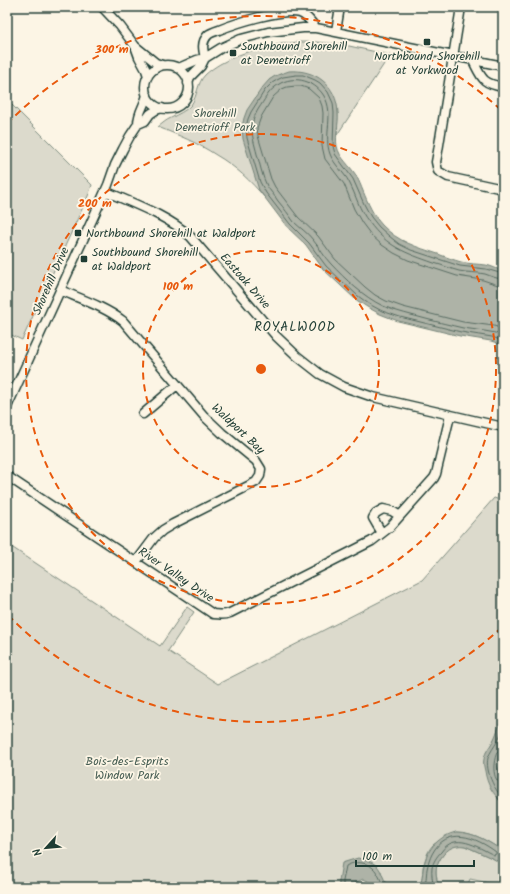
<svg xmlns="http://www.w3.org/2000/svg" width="510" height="894" font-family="Kalam,sans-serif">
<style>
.green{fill:#dcdacc;stroke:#7e8c80}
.water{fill:#aeb3a7;stroke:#758479}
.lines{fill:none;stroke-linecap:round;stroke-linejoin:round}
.shore{stroke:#586c62;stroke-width:1}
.minor-casing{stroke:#1f3d34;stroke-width:11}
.minor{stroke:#fcf5e5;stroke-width:8}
.ring{fill:none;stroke:#e8590c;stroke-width:2;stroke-dasharray:7 5}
.poi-dot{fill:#1f3d34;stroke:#fcf5e5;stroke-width:1.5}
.labels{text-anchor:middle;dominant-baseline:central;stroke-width:3.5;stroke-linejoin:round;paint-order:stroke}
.poi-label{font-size:12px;fill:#1f3d34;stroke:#fcf5e5;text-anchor:start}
.park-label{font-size:12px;fill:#455c52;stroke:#fcf5e5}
.street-label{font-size:12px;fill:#1f3d34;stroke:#fcf5e5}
.neighbourhood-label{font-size:13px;letter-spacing:1px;fill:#1f3d34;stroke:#fcf5e5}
.centre{fill:#e8590c;stroke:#fcf5e5;stroke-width:2}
.ring-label{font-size:12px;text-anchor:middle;font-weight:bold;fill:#e8590c;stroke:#fcf5e5;stroke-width:3.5;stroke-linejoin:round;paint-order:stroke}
</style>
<rect width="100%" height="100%" fill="#fcf5e5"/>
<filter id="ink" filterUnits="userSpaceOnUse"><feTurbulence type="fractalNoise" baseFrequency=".025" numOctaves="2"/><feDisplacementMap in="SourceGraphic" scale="8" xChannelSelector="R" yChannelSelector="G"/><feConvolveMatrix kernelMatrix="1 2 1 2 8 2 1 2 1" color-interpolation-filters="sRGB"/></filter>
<g filter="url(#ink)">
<path class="green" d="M299 42H315L340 44 390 55 337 135 338 113 282 73 269 80 259 190 265 198C251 181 235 166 216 155 198 143 178 135 158 127 162 124 166 120 171 118 178 114 186 111 191 105 198 95 197 83 205 75 209 71 215 67 220 64 245 50 271 44 299 42Z
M7 100 92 185 88 196 22 340 7 333Z
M494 498 503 501V719L500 724 495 738 486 753 498 799 503 803V851C489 842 474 832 456 832 450 836 440 840 434 844 428 849 425 860 423 867 422 874 424 883 416 887 406 887 391 891 384 881 383 878 382 874 381 871L339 881V887H7V544L160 646 187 607 194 612 168 651 218 684 422 580Z
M461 845 465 846 494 859 503 865V886L470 879 467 887H436C438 882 436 876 436 871 436 864 443 853 448 849 452 846 457 846 461 845Z"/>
<path class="water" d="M289 71C315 69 337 85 338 113 339 124 335 135 337 146 339 158 351 166 357 177 359 181 361 186 363 191 368 203 373 215 382 225 398 242 417 247 438 254 446 257 454 260 461 262 469 264 478 264 486 265 491 266 497 269 503 271V345L491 341 460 336 398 321 380 314 367 307 355 299 323 269 306 245 287 227 259 190 243 139 242 127 244 118 247 110 262 88 269 80 275 76Z
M503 719V749L499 755 497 764 499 773 503 783V803C493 794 487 785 485 771 484 767 483 763 484 759 485 751 491 746 494 739 497 733 499 725 503 719Z
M456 832C474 832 489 842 503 851V865L494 859 465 846C452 844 445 851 439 861 438 864 436 867 436 871 436 876 438 881 436 887H416C423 883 422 877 423 870 426 850 437 837 456 832Z
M358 858C364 860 371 861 376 865 384 872 381 882 393 887H372L368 881 363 879 355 883V886L356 887H339V881L342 863Z"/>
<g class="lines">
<path class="shore" d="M503 274 486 269 460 266 411 250 399 244 389 236 379 227 371 217 364 204 353 179 335 154 333 146 334 113 333 103 328 92 320 83 315 80 303 75H296L283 77 277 80 272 83 265 90 251 112 248 119 246 127 247 138 260 182 266 193 290 224 309 243 326 266 358 296 369 304 382 311 400 317 461 332 492 337 503 341
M503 279C497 279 491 276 485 274 477 272 468 273 459 271 451 269 442 265 434 263 406 253 387 247 369 222 359 210 356 195 349 182 344 172 334 165 330 154 323 135 335 114 324 96 314 79 290 74 275 87 268 92 264 101 259 108 248 126 252 134 257 154 260 164 262 176 267 186 270 191 275 196 278 201 284 208 289 215 294 222 300 228 308 233 313 240 320 248 324 257 331 264 345 279 364 297 383 306 397 312 412 315 426 319 438 322 450 325 463 328 476 330 490 331 503 335
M503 285H498L483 280 457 276 408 260 394 253 382 245 371 235 362 223 354 209 344 184 325 159 322 146 323 113 322 106 319 98 309 89 301 86H296L287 87 282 89 273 97 261 117 257 128 258 136 271 179 275 187 298 217 318 236 335 259 365 287 375 295 386 301 403 307 463 322 494 326 503 329
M503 727C501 732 500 737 497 742 494 747 490 752 488 758 485 770 494 790 503 798
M503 748 499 749C493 757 490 782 503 784
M343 887V881L346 866C356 860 371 862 377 873 381 879 380 881 385 887
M423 887C427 881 426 876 427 869 428 864 430 858 432 854 447 825 476 837 496 852V854L494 855C477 847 455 831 441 852 437 856 433 862 432 868 431 874 433 881 433 887"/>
<defs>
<path id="minor" d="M102 7 120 26 135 46 156 63 162 65
M461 7 438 151 436 162 438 171 448 177 503 189
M336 31 340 7
M135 46 139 57 146 70 148 76
M472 59C482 78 481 83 503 87
M145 87a22 22 0 1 1 44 0a22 22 0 1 1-44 0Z
M177 68 181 67 197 60 205 58 221 48 241 39 268 32 303 28H316L503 66
M188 83 190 77 201 66 205 58C203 50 201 42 208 35 210 33 216 31 219 30 236 23 283 8 300 13 308 16 311 22 316 28
M138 124C138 112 144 107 147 95
M105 191C134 204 166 215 190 236L276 336 297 356 320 374 344 387 373 397 503 427
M60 290C81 299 105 307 123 321L204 416 222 433 256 461 261 469 260 476 256 482 173 524 163 530 154 538 136 562
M7 407 108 185 115 165 123 149 130 136 138 124 145 121 150 114 156 110 162 108
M143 414 177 385
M7 476 213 614C220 614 223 616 230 613L372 541 390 527 434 478 436 474 450 416
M382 533 377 525 373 518 376 513 383 509 392 511 400 516"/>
</defs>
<use href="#minor" class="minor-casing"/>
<use href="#minor" class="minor"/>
</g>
</g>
<g class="ring">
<circle cx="261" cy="369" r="118"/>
<circle cx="261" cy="369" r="235"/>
<path d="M502 627A353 353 0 0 1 7 614M7 124A353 353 0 0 1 502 111"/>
</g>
<g class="poi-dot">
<rect x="423" y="38" width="8" height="8" rx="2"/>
<rect x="229" y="49" width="8" height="8" rx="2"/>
<rect x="74" y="229" width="8" height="8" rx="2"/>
<rect x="80" y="255" width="8" height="8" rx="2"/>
</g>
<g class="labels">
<g class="poi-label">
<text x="241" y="46">Southbound Shorehill<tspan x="241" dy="14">at Demetrioff</tspan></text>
<text x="427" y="56" text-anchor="middle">Northbound Shorehill<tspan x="427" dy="14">at Yorkwood</tspan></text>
<text x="86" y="233">Northbound Shorehill at Waldport</text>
<text x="92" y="252">Southbound Shorehill<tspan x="92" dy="14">at Waldport</tspan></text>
</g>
<g class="park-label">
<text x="215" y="113">Shorehill<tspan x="215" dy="14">Demetrioff Park</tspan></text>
<text x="127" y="761">Bois-des-Esprits<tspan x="127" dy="14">Window Park</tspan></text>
</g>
<g class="street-label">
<text transform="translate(51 281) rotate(-66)">Shorehill Drive</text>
<text transform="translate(245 281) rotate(49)">Eastoak Drive</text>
<text transform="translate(238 429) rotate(43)">Waldport Bay</text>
<text transform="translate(176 575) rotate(34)">River Valley Drive</text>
</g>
<g class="neighbourhood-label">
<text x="295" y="327">ROYALWOOD</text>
</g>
</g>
<circle cx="261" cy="369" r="6" class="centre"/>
<g class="ring-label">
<text x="112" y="53">300 m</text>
<text x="95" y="207">200 m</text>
<text x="178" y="290">100 m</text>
</g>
<rect width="510" height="894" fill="none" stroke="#fcf5e5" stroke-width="24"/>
<rect x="12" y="12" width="486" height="870" fill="none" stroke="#1f3d34" stroke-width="1.5" filter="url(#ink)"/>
<g transform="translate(46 848) rotate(243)" stroke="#fcf5e5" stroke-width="3" paint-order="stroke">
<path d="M0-3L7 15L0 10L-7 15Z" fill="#1f3d34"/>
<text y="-6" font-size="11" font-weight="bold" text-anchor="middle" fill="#1f3d34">N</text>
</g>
<path d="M356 860v6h118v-6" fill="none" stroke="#1f3d34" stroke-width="2"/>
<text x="362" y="860" font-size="12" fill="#1f3d34" stroke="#fcf5e5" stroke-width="3" paint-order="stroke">100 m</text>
</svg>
